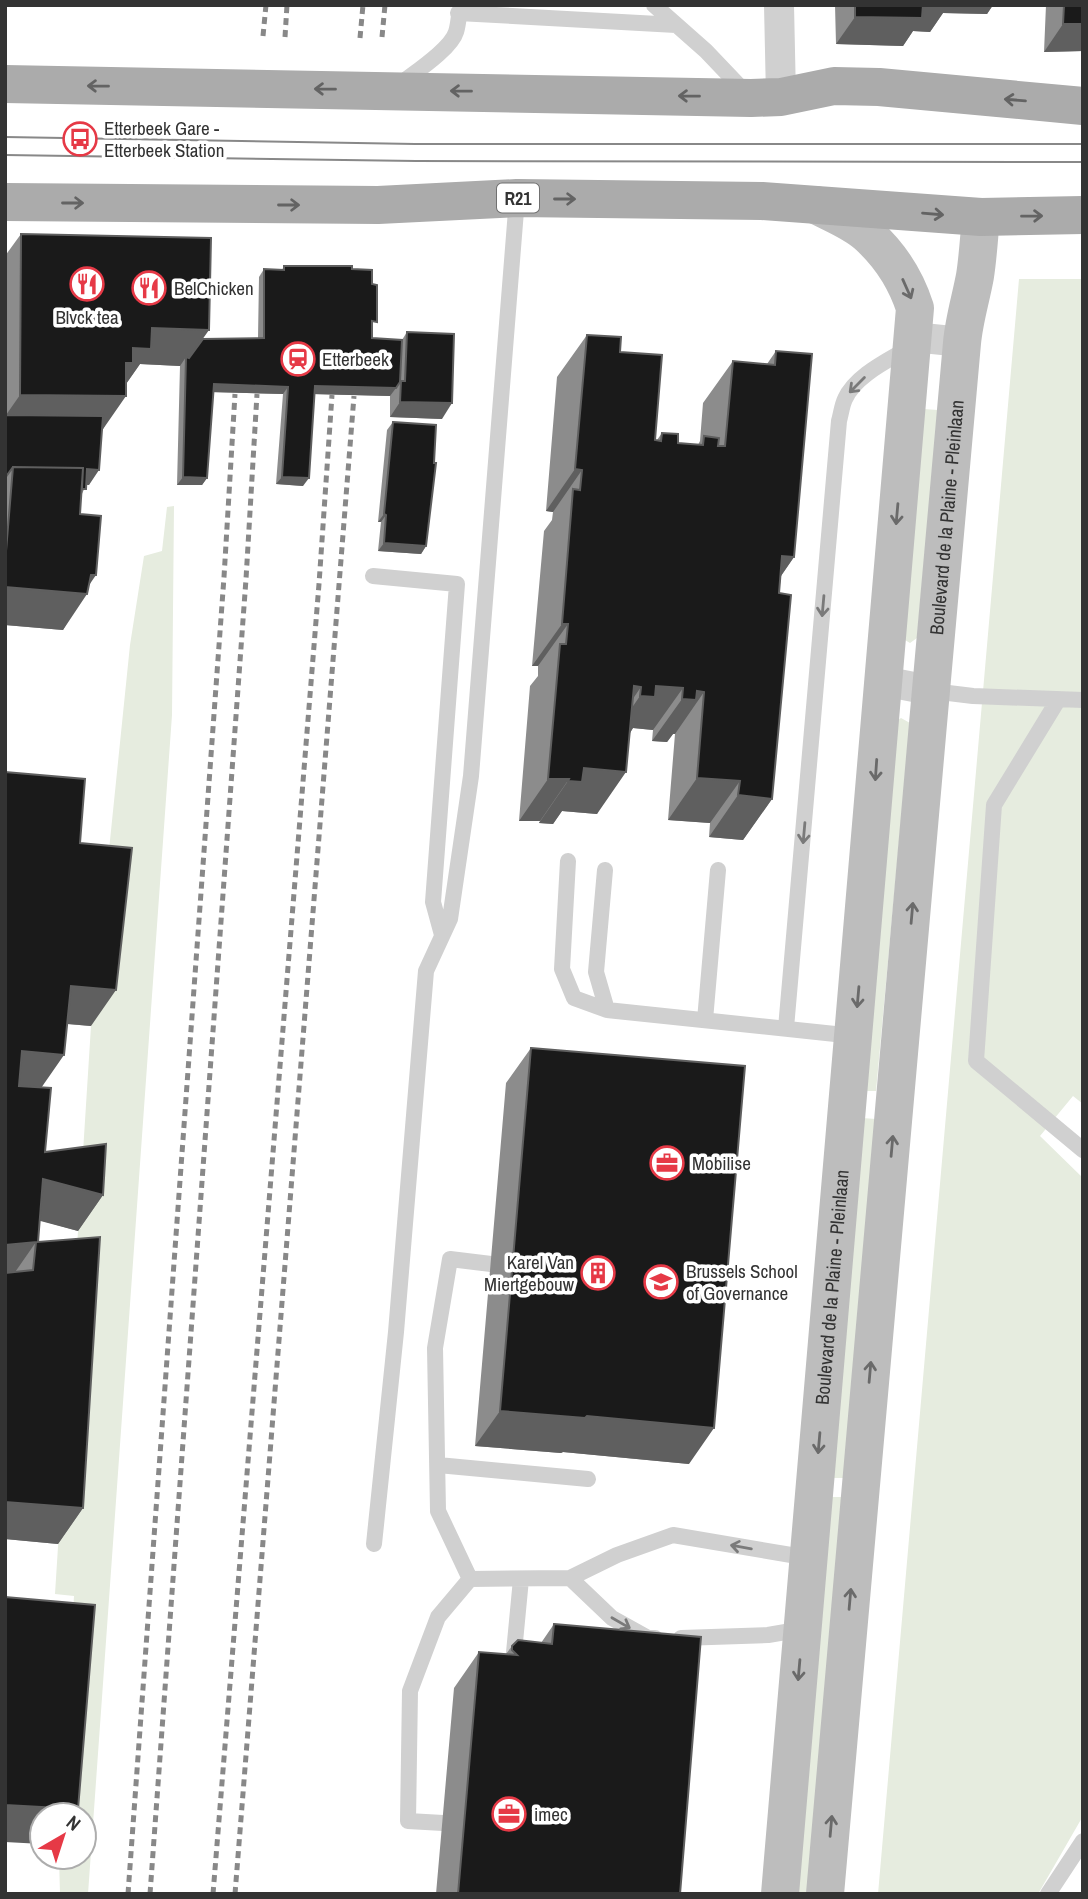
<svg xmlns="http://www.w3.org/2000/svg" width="1088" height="1899" font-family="'Archivo Narrow',sans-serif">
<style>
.green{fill:#e6ecdf}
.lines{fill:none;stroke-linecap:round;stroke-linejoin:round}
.service{stroke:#d0d0d0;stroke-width:16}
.minor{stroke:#d0d0d0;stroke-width:30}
.secondary{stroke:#bdbdbd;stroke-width:38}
.primary{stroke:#ababab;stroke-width:38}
.tram{stroke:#888;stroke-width:2}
.rail{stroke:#888;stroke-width:5;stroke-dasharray:7 5;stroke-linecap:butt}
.wall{fill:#8c8c8c}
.shaded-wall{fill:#5f5f5f}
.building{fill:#1a1a1a;stroke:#5f5f5f;stroke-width:2}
.oneway{stroke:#636363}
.oneway2{stroke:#6a6a6a}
.oneway3{stroke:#7a7a7a}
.labels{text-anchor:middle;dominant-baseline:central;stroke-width:7;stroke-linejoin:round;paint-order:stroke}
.shield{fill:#fff;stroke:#707070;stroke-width:2}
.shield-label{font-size:18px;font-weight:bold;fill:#333}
.poi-label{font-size:19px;fill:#333;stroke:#fff;text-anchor:start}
.street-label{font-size:19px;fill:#333;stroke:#fff}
</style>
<rect width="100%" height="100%" fill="#fff"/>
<path class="green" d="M1019 279H1083V1104L1073 1096 1040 1136 1083 1178V1816L1038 1894H878Z
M923 409 938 410 917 638 910 643 905 640Z
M174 506 172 715 88 1894H60L59 1857H84V1815H60L74 1596 55 1594 91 1026 130 645 144 556 162 551 167 507Z
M901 718 910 723 876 1091H866L898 720Z
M862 1118 876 1119 845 1478H831Z
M829 1497H844L809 1894H795Z"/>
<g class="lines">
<path class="service" d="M654 5 706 51 746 93
M458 13 676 25
M399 85C414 73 451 49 456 32 459 23 458 14 462 5
M373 576 457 584 433 902 442 935
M932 691 973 696 1083 700
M1058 700 994 805 976 1061 1083 1150
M568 861 562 969 574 998 607 1010 854 1036
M605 870 596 972 607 1010
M705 1020 718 870
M786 1028 839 421C841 414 842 405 845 399 855 376 887 361 907 349
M438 1465 588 1479
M374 1544 396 1332 426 971 450 919 471 776 517 198
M570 1578 612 1618 648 1638H655
M470 1579 438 1511 435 1348 450 1259 491 1264
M681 1638 768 1635 803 1629
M513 1663 521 1579
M443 1823 408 1821 410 1691 438 1617 470 1579 570 1578 617 1555 673 1535 809 1558
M1048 1894 1083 1841"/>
<path class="minor" d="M779 5 781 97
M913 337 962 342
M883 681 929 690"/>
<g class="secondary">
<path id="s1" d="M780 1894 915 308C906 280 890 255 868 235 854 222 833 214 816 205"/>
<path id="s2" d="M825 1894C869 1377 916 860 962 343 964 320 971 298 975 276 978 257 979 237 981 217"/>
</g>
<path class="primary" d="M5 84 751 98 781 97 834 86 879 87 1083 106
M5 202 378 205 517 198 762 201 981 217 1083 215"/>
<path class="tram" d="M5 137 415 144H1083
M5 155 416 161 1083 162"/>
<path class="rail" d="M263 36 266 5
M285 37 287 5
M382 37 385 5
M360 38 363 5
M128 1894 224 577 235 394
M150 1894 246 579 257 394
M213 1894 319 584 332 395
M235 1894 354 396"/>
</g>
<path class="wall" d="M835 5H993L987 14 943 13 930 32 913 31 903 46 836 44Z
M1046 5H1083V51L1044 52Z
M21 234 203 339 258 338 259 277 264 269 282 270 284 266 352 269 372 329V338L402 340 407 332 442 419 390 417V396L315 394 303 486 276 484 283 394 213 392 207 478 202 485H177L180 366 140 364 126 384 102 431 89 485H86L81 496 80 514 89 584 63 630 5 625V256Z
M587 335 620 352 655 440H657L662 433 678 443 698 445 700 441 703 403 733 361 767 364 776 351 794 557 781 576 779 593 772 799 743 840 709 837 710 823 668 820 675 734H673L667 742 652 741 653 730 633 728 630 733 597 814 562 811 553 824 539 823 540 821H519L530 686 538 676V666H532L544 531 552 520 553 512 546 511 557 377Z
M393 422 426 546 421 554 378 551 381 522H378L387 430Z
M5 772 80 843 91 1026 67 1024 41 1088 45 1152 103 1195 78 1231 39 1220 38 1242 83 1508 58 1544 5 1539Z
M531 1048 689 1464 563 1452 561 1453 475 1446 506 1083Z
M554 1624 680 1894H436L454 1688 479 1652 506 1654 512 1646 541 1643Z"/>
<path class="shaded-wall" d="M922 5H993L987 14 943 13 930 32 913 31 903 46 836 44 855 17Z
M1063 24H1083V51L1044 52Z
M152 328 209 330 185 364 186 357 180 366 140 364 126 384V396L101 432 6 415 20 395 133 348Z
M214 384 288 387 283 394 208 392Z
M315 386 396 388 390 396 310 394Z
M400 402 452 403 442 419 390 417Z
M87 469 99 470 89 485 77 484Z
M575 469 582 470 553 512 546 511Z
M183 477 207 478 202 485H177Z
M282 477 309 478 303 486 276 484Z
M384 514 386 515 381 522H378Z
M384 543 426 546 421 554 378 551Z
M782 556 794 557 765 599Z
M91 575H96L83 594H87L63 630 5 625V587Z
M562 624H568L538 666H532Z
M634 686 641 687 612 729Z
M656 686 683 688 653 730 633 728 626 739 611 738 640 696Z
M697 691 704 692 675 734H673L667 742 652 741 682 699Z
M584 768 626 772 597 814 562 811 553 824 539 823 568 781Z
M697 778 740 781 710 823 668 820Z
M548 779H569L540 821H519Z
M738 795 772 799 743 840 709 837Z
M71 986 116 990 91 1026 46 1022Z
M22 1051 64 1055 39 1091 5 1087Z
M43 1179 103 1195 78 1231 18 1215Z
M36 1242 11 1278 5 1279V1245Z
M500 1411 587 1416 714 1428 689 1464 563 1452 561 1453 475 1446Z
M5 1502 83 1508 58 1544 5 1539Z
M5 1805 78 1809 74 1815H42V1844L5 1842Z"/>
<path class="building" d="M855 5H923L922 18 855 17Z
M1064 5H1083V24H1063Z
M21 234 211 238 209 330 152 328 151 349 133 348V363H126V396L20 395Z
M284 266H352V269L372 270V284L377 285V322L372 321V338L402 340 400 382 396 388 315 386 309 478 282 477 288 387 214 384 207 478 183 477 186 357 189 358 203 339 264 338V269L284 270Z
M407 332 454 334 452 403 400 402 401 381H405Z
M587 335 621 337 620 352 662 355 655 440 661 441 662 433 678 434V443L690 444 703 445 704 436 719 438 718 446H725L733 361 775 365 776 351 812 354 794 557 782 556 779 593 791 595 772 799 738 795 740 781 697 778 704 692 697 691 696 700 682 699 683 688 656 686 655 697 640 696 641 687 634 686 626 772 584 768 582 782 568 781 569 779H548L560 644H566L568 624H562L573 489 580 490 582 470 575 469Z
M6 415 103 416 99 470 87 469 86 489H82L83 468 13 467 5 478Z
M393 422 436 425 434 463H436L426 546 384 543 386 515 384 514Z
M13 467 83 468 80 514 101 516 96 575H91L87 594 5 587V563Z
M5 772 85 779 80 843 132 848 116 990 71 986 64 1055 22 1051 19 1086 51 1088 45 1152 106 1144 103 1195 43 1179 38 1242 100 1237 83 1508 5 1502V1273L33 1270 36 1242 5 1245Z
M531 1048 745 1066 714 1428 587 1416 585 1418 500 1411Z
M5 1597 95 1605 78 1809 5 1805Z
M554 1624 701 1637 680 1894H458L479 1652 517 1655 512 1650V1646L518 1640 552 1644Z"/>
<defs><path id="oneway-shaft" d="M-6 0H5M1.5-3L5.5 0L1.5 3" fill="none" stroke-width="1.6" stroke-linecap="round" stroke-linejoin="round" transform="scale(1.75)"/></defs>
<g class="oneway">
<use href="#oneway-shaft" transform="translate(98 86) rotate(-179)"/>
<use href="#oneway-shaft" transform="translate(325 89) rotate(-179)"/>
<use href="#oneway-shaft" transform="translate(461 91) rotate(-179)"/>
<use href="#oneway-shaft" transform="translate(689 96) rotate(-179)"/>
<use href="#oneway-shaft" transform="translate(1015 100) rotate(-175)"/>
<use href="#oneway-shaft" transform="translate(565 199)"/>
<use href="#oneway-shaft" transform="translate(73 203)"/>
<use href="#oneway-shaft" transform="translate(289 205)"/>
<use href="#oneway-shaft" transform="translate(933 214) rotate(5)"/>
<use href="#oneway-shaft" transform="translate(1032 216) rotate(-1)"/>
</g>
<g class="oneway2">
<use href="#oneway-shaft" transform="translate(907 289) rotate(66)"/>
<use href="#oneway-shaft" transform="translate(897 514) rotate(95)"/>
<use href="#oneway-shaft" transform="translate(876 770) rotate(94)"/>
<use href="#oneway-shaft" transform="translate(912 913) rotate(-85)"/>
<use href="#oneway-shaft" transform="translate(858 997) rotate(95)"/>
<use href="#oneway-shaft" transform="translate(892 1146) rotate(-85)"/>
<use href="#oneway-shaft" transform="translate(870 1372) rotate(-85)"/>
<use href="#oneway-shaft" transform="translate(819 1443) rotate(95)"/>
<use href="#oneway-shaft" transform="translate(850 1599) rotate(-85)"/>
<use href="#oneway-shaft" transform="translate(799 1670) rotate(95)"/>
<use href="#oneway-shaft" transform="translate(831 1826) rotate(-85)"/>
</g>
<g class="oneway3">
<use href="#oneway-shaft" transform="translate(857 385) rotate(135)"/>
<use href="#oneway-shaft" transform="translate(823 606) rotate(95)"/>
<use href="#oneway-shaft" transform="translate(804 833) rotate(95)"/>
<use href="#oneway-shaft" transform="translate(741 1547) rotate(-170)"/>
<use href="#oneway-shaft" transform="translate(621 1623) rotate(30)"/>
</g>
<defs>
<symbol id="bus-ring" viewBox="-11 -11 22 22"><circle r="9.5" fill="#fff" stroke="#e63946" stroke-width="1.5"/><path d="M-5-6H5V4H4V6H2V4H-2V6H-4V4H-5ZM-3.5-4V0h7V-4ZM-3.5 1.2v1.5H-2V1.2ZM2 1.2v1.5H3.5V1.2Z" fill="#e63946"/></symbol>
<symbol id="restaurant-ring" viewBox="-11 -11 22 22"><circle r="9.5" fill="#fff" stroke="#e63946" stroke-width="1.5"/><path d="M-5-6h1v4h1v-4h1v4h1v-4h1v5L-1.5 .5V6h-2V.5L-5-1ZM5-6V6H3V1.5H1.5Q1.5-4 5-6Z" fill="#e63946"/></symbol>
<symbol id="station-ring" viewBox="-11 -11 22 22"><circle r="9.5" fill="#fff" stroke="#e63946" stroke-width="1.5"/><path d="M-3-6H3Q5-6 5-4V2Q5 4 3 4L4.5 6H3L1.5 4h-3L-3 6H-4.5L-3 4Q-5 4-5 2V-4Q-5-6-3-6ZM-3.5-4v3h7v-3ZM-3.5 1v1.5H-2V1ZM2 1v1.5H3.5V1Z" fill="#e63946"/></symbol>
<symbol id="office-ring" viewBox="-11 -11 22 22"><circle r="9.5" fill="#fff" stroke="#e63946" stroke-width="1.5"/><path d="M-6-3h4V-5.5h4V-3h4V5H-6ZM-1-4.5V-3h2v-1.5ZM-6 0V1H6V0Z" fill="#e63946"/></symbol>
<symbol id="building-ring" viewBox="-11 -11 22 22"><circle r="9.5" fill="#fff" stroke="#e63946" stroke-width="1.5"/><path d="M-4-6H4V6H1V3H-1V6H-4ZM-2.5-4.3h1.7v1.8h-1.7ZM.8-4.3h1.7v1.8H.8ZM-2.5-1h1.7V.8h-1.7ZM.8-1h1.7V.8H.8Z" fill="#e63946"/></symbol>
<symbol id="university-ring" viewBox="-11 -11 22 22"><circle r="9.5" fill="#fff" stroke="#e63946" stroke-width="1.5"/><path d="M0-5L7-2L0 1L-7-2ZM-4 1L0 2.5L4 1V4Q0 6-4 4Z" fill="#e63946"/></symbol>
</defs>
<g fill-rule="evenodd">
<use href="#bus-ring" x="61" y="120" width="38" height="38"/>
<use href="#restaurant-ring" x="68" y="265" width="38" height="38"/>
<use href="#restaurant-ring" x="130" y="269" width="38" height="38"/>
<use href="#station-ring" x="279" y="340" width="38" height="38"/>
<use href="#office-ring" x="648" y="1144" width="38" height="38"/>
<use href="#building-ring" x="579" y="1254" width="38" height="38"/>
<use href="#university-ring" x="642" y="1263" width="38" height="38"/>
<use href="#office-ring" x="490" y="1795" width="38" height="38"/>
</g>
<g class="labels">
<rect class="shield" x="497" y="183.5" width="42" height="29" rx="5"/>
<g class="shield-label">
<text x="518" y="198">R21</text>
</g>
<g class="poi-label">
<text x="104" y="128">Etterbeek Gare -<tspan x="104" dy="22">Etterbeek Station</tspan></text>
<text x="174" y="288">BelChicken</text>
<text x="87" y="317" text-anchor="middle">Blvck tea</text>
<text x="322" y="359">Etterbeek</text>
<text x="692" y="1163">Mobilise</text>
<text x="574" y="1262" text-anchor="end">Karel Van<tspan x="574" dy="22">Miertgebouw</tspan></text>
<text x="686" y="1271">Brussels School<tspan x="686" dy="22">of Governance</tspan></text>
<text x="534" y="1814">imec</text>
</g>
<g class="street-label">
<text stroke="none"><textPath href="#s2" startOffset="1382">Boulevard de la Plaine - Pleinlaan</textPath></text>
<text stroke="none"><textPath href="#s1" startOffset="609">Boulevard de la Plaine - Pleinlaan</textPath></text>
</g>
</g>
<rect width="1088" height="1899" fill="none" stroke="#333333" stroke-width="14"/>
<g transform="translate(63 1836) rotate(39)"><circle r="33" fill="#ffffff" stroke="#adadad" stroke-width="2"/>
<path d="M0-5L12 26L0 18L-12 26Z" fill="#e63946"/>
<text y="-10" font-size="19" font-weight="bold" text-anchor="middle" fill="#333333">N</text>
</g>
</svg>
